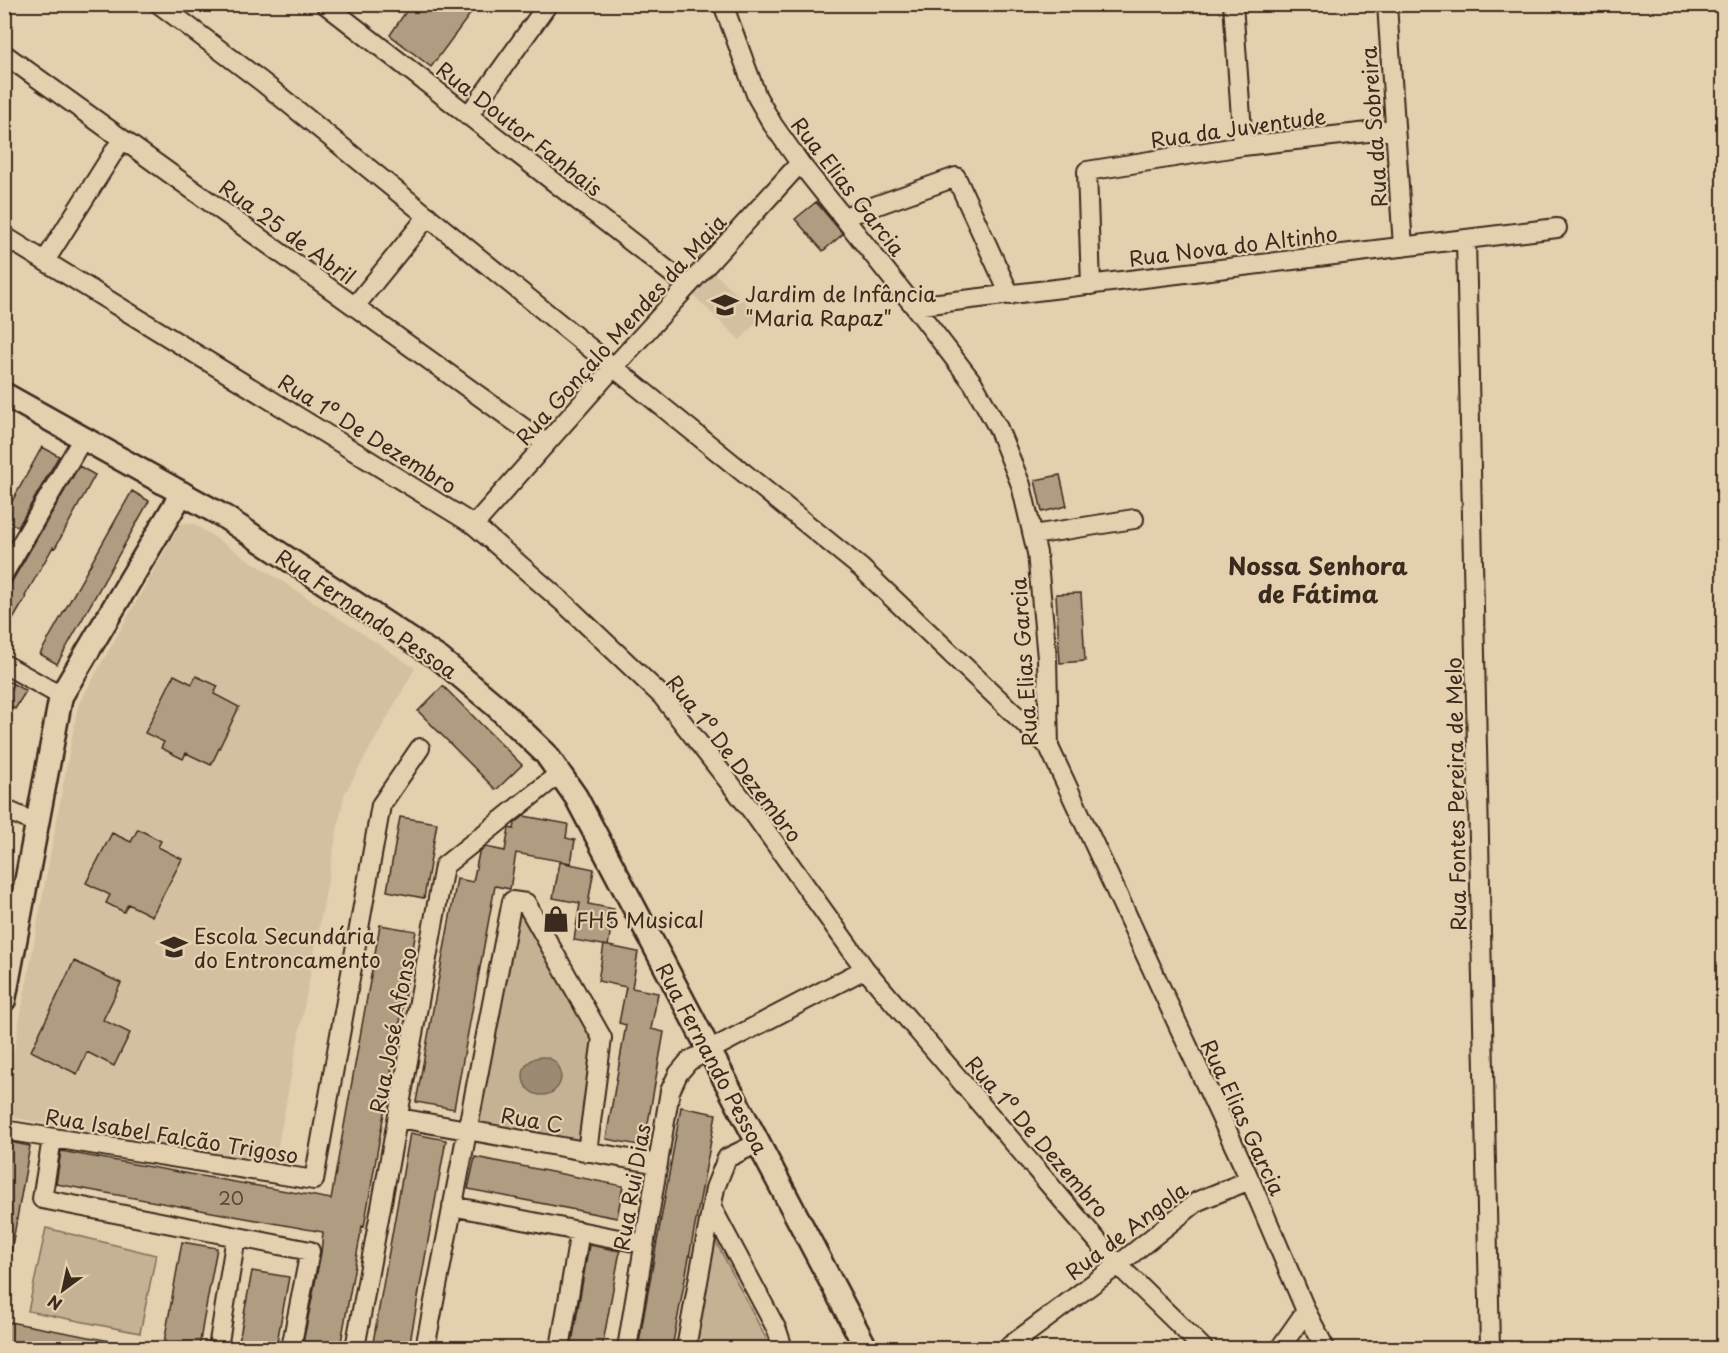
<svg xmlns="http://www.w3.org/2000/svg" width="1728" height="1353" font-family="'Playpen Sans',sans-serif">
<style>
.built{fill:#d4c0a0}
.green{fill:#c5b194;stroke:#806e59;stroke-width:1.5}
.water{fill:#9d8a72;stroke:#766450;stroke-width:1.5}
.building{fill:#b09c81;stroke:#3b2a1e;stroke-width:1.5}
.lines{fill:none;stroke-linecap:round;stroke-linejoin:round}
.minor-casing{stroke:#3b2a1e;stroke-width:22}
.tertiary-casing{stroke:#3b2a1e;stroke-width:27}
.minor{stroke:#e4cfae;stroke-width:18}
.tertiary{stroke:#e4cfae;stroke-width:22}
.labels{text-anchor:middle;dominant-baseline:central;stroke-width:4.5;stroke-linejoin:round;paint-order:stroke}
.number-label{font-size:18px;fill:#584637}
.street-label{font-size:21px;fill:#3b2a1e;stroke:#e4cfae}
.poi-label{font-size:21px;fill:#3b2a1e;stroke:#e4cfae;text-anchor:start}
.quarter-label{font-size:24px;font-weight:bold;fill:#3b2a1e;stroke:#e4cfae}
</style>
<rect width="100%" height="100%" fill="#e4cfae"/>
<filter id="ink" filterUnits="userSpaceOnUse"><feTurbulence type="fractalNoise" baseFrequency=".0167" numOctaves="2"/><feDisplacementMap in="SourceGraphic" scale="12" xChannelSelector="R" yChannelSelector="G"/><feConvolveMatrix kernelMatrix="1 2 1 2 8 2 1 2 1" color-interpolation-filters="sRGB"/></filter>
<g filter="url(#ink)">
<path class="built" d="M711 270 761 317 740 340 690 292Z
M186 523 194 524 415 668 344 795 274 1167 5 1116V1099L78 705 180 524Z"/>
<path class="green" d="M514 907 526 909 599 1039 585 1147 474 1126Z
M46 1228 156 1255 140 1333 28 1311Z
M711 1232 771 1348H691Z"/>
<path class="water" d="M523 1076a19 19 0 1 1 38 0a19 19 0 1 1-38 0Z"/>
<path class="building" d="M411 4H458L471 13 431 67 390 35Z
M816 202 843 234 823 251 795 219Z
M42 447 59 456 18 527 4 520V516Z
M79 466 95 475 55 548 53 547 25 596 26 597 4 635V595Z
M1060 475 1067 506 1042 512 1035 480Z
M132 491 149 501 57 664 40 654Z
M1081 593 1085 661 1060 663 1056 594Z
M174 675 192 684 196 676 218 686 214 694 239 707 211 765 186 753 183 759 161 748 164 742 145 733Z
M4 679 26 691 15 709 4 703Z
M443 686 522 765 496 790 418 711Z
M524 816 568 824 566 838 575 840 571 863 516 853 510 889 495 886 454 1109 416 1102 457 879 473 882 479 853 486 847 505 851 509 828 514 829 515 823Z
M400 817 437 823 424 898 387 891Z
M138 829 161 841 158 847 182 859 152 916 128 904 124 912 106 903 110 895 86 883 112 833 131 842Z
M560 862 594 869 588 904 614 909 608 946 574 940 580 903 553 898Z
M380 925 416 931 364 1227 362 1226 340 1348H302L321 1253 323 1232 56 1184 61 1151 331 1199Z
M604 945 638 952 632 988 658 993 651 1029 664 1032 644 1146 606 1139 626 1025 619 1023 626 987 598 981Z
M74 961 121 983 103 1020 130 1033 114 1066 87 1052 77 1074 31 1051Z
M681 1107 716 1114 672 1348H638Z
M410 1133 446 1140 409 1348H372Z
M4 1141 30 1146 11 1252 4 1251Z
M475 1157 623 1186 617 1218 468 1189Z
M182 1242 217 1248 203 1323 199 1348H163Z
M589 1245 620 1251 602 1348H571Z
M252 1271 289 1277 276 1348 238 1347Z
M4 1321 116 1342V1348H4Z"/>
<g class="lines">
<defs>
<path id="minor" d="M159 4 261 81 861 568 1049 747
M325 4 688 286
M723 4 757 97 773 125 800 163 914 306 973 383 998 428 1021 485 1037 553 1047 658 1049 747 1250 1180 1306 1311 1325 1348
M1233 4 1243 146
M1387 4 1403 247
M4 54 546 444
M468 116 548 4
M844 217 956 177 1010 295
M4 236 474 525 566 605 662 696 754 814 865 969 1118 1265 1203 1348
M1466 239 1490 1348
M45 261 122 139
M1091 285 1087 171 1243 146 1395 129
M355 306 428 216
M914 306 1557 228
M474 525 613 368 800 163
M1033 535 1134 519
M4 573 83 438
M4 664 61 696
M4 809 36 823
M399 1118 658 1164
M4 1130 314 1180 381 805 420 748
M52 1139 42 1199 310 1251 291 1348
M452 1206 644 1244
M712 1208 777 1330 783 1348
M218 1348 236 1237
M355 1348 444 866 560 773
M425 1348 512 901 526 903 602 1038 587 1152
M560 1348 580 1231
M627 1348 670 1091 678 1074 689 1061 865 969
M686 1348 715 1188 727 1158 758 1143
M1007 1348 1118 1265 1198 1201 1250 1180
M1280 1348 1306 1311"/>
<path id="tertiary" d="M4 394 223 516 440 659 496 706 546 754 576 797 866 1348
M4 1000 61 696 182 493"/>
</defs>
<use href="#minor" class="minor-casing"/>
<use href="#tertiary" class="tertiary-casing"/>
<use href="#minor" class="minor"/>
<use href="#tertiary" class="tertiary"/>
</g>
</g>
<defs>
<symbol id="school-bare" viewBox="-9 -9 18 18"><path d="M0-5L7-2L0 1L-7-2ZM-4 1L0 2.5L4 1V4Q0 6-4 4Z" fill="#3b2a1e" stroke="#e4cfae" stroke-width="2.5" paint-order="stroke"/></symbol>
<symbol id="shop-bare" viewBox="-9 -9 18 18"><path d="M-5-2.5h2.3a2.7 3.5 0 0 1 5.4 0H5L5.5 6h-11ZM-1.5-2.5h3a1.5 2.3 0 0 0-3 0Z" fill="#3b2a1e" stroke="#e4cfae" stroke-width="2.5" paint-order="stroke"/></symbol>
</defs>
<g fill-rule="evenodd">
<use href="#school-bare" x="706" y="286" width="38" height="38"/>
<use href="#shop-bare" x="537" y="900" width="38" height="38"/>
<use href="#school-bare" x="155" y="928" width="38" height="38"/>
</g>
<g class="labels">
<g class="number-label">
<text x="231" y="1197">20</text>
</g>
<g class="street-label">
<text transform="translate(1238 127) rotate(-8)">Rua da Juventude</text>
<text transform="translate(1373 127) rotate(-94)">Rua da Sobreira</text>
<text transform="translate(520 128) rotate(38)">Rua Doutor Fanhais</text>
<text transform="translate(849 186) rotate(52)">Rua Elias Garcia</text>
<text transform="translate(288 231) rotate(36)">Rua 25 de Abril</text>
<text transform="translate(1233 245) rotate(-7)">Rua Nova do Altinho</text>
<text transform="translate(620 329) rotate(-48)">Rua Gonçalo Mendes da Maia</text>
<text transform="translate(368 433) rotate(32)">Rua 1º De Dezembro</text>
<text transform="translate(367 613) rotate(34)">Rua Fernando Pessoa</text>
<text transform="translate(1023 662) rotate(-94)">Rua Elias Garcia</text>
<text transform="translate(735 758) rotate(52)">Rua 1º De Dezembro</text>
<text transform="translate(1455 794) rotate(-91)">Rua Fontes Pereira de Melo</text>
<text transform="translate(392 1030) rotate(-79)">Rua José Afonso</text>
<text transform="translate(713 1058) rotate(62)">Rua Fernando Pessoa</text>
<text transform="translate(1244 1117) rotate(65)">Rua Elias Garcia</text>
<text transform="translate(532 1119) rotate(10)">Rua C</text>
<text transform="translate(172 1135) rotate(9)">Rua Isabel Falcão Trigoso</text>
<text transform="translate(1038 1136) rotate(49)">Rua 1º De Dezembro</text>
<text transform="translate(631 1187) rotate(-80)">Rua Rui Dias</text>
<text transform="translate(1126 1230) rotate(-37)">Rua de Angola</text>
</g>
<g class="poi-label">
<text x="745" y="293">Jardim de Infância<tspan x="745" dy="24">"Maria Rapaz"</tspan></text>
<text x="576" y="919">FH5 Musical</text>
<text x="194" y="935">Escola Secundária<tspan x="194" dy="24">do Entroncamento</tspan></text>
</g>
<g class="quarter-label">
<text x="1318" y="565">Nossa Senhora<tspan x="1318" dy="28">de Fátima</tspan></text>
</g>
</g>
<rect width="1728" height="1353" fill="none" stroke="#e4cfae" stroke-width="24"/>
<rect x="12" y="12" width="1704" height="1329" fill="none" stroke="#3b2a1e" stroke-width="2" filter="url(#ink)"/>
<g transform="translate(63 1290) rotate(213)" stroke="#e4cfae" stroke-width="4.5" paint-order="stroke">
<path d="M0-4.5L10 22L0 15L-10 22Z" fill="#3b2a1e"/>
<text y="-9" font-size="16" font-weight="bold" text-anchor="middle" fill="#3b2a1e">N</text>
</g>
</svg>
